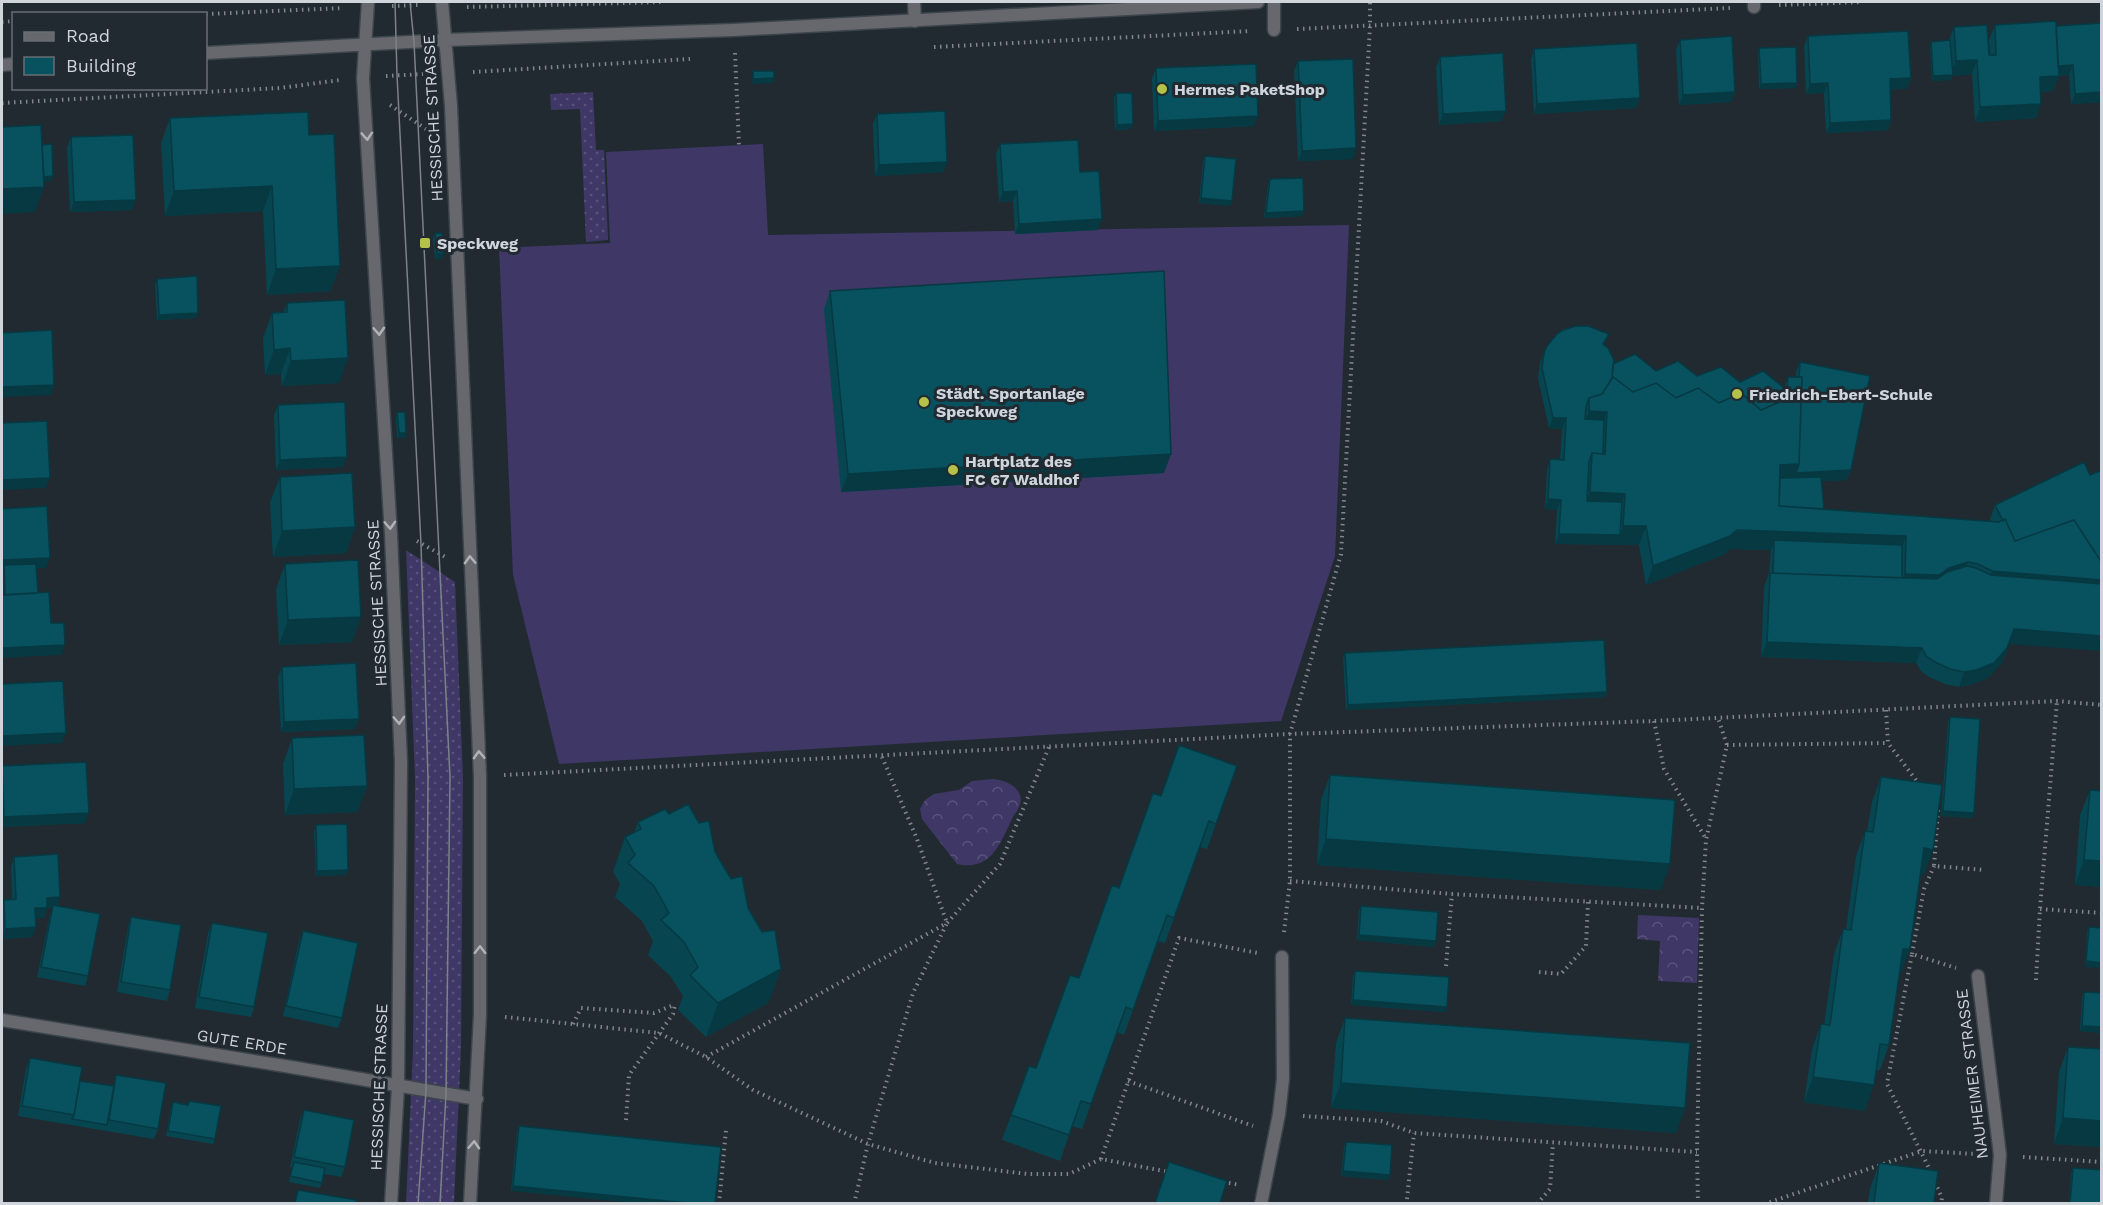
<svg xmlns="http://www.w3.org/2000/svg" width="2103" height="1205" font-family="'Work Sans',sans-serif">
<style>
.grass{fill:url(#grass-dots)}
.forest{fill:url(#forest-crowns)}
.pitch{fill:#3f3766}
.lines{fill:none;stroke-linecap:round;stroke-linejoin:round}
.service-casing{stroke:#3d454c;stroke-width:15}
.minor-casing{stroke:#3d454c;stroke-width:15}
.path{stroke:#80878d;stroke-width:4;stroke-dasharray:1.5 4.5;stroke-linecap:butt}
.service{stroke:#66686d;stroke-width:12}
.minor{stroke:#66686d;stroke-width:12}
.tram{stroke:#7b8288;stroke-width:1.5}
.wall{fill:#074651}
.shaded-wall{fill:#063942}
.building{fill:#08515e;stroke:#063942;stroke-width:1.5}
.oneway{stroke:#b0b4b9}
.poi-dot{fill:#b4c24a;stroke:#212a31;stroke-width:2}
.labels{text-anchor:middle;dominant-baseline:central;stroke-width:6;stroke-linejoin:round;paint-order:stroke}
.poi-label{font-size:16px;font-weight:bold;fill:#cfd5da;stroke:#212a31;text-anchor:start}
.street-label{font-size:16px;fill:#cfd5da;stroke:#212a31}
</style>
<defs>
<pattern id="grass-dots" width="8" height="8" patternUnits="userSpaceOnUse" patternTransform="scale(1.5)"><rect width="8" height="8" fill="#3f3766"/><path d="M2 2h.1M6 6h.1" fill="none" stroke="#5a537b" stroke-width="1.8" stroke-linecap="round"/></pattern>
<pattern id="forest-crowns" width="20" height="18" patternUnits="userSpaceOnUse" patternTransform="scale(1.5)"><rect width="20" height="18" fill="#3f3766"/><path d="M2 6a3 3 0 1 1 6 0M12 15a3 3 0 1 1 6 0" fill="none" stroke="#5a537b"/></pattern>
</defs>
<rect width="100%" height="100%" fill="#212a31"/>
<path class="grass" d="M593 92 596 150H604L608 240 586 242 580 109 551 110 550 94Z
M406 550 455 582 463 777 461 1049 454 1203H406L413 1050 415 779Z"/>
<path class="forest" d="M993 779C1008 780 1028 791 1018 809 1017 812 1014 814 1013 817 1001 841 992 872 957 864L922 819 920 809 925 800 934 794 959 790 972 781Z
M1638 915 1699 918 1697 983 1658 981 1660 941 1637 939Z"/>
<path class="pitch" d="M763 144 768 235 1349 225 1335 556 1281 721 559 764 513 575 499 248 610 243 606 152Z"/>
<g class="lines">
<defs>
<path id="service" d="M1274 2V30
M1754 7V2"/>
<path id="minor" d="M368 2 363 78 391 535 401 762 398 1087 391 1204
M442 2 451 106 480 776V1015L470 1204
M914 2 915 21
M206 53 446 40 733 30 1258 2
M2 65 14 64
M1978 976 2000 1155 1996 1204
M2 1020 291 1067 477 1099
M1261 1204 1279 1114 1283 1079 1282 957"/>
</defs>
<use href="#service" class="service-casing"/>
<use href="#minor" class="minor-casing"/>
<path class="path" d="M1779 5 1862 2
M392 6 418 5
M467 7 663 2
M206 14 343 8
M2 22 14 21
M1297 29 1730 8
M934 47 1250 31
M735 53 739 145
M473 72 690 59
M386 76 423 74
M2 103 280 88 340 80
M390 105 426 129
M417 541 447 558
M1886 710 1888 743 1919 784
M1654 721 1664 769 1706 839
M1727 745 1888 743
M504 775 1290 734 1654 721 2057 701 2102 705
M1938 810 1934 866 1985 870
M1290 881 1452 894 1702 908
M2040 909 2102 913
M1284 932 1290 881V734L1341 554 1370 26V2
M1912 954 1924 889 1934 866
M1446 966 1452 894
M1539 972 1561 974 1586 946 1588 902
M2036 980 2040 909 2057 701
M505 1017 659 1033 706 1057 753 1090 868 1144 935 1163 1028 1174H1069L1101 1159 1169 1172
M573 1024 581 1008 654 1013 674 1005
M706 1057 947 923 1000 864 1049 747
M1128 1081 1253 1126
M1303 1116 1381 1121 1414 1133 1697 1152
M626 1120 629 1075 673 1014 675 1005
M2023 1157 2102 1162
M1101 1159 1179 938 1258 953
M1931 1172 1887 1084 1912 954 1956 968
M1223 1182 1240 1185
M1935 1182 1942 1198 1941 1204
M1407 1199 1414 1133
M719 1204 726 1130
M854 1204 868 1144 913 993 947 923 917 839 882 757
M1537 1204 1550 1189 1553 1143
M1698 1204 1697 1152 1702 908 1706 840 1727 745 1718 718
M1764 1204 1922 1151 1976 1154"/>
<use href="#service" class="service"/>
<use href="#minor" class="minor"/>
<path class="tram" d="M395 2 397 75 421 544 428 778 426 1091 418 1204
M410 2 414 42 450 777 446 1094 440 1204"/>
</g>
<path class="wall" d="M2102 23V102L2071 104 2069 75 2059 76 2053 91 2041 92V104L2036 118 1975 122 1972 74 1952 76 1951 80 1932 81 1930 47 1931 42 1949 40 1954 27 1989 55H1990L1989 40 1995 25 2056 26Z
M1808 36 1911 78 1907 89H1890L1891 120 1888 130 1826 133 1824 93 1806 94 1804 46Z
M1680 40 1735 92 1731 102 1679 105 1676 50Z
M1759 48 1797 83 1795 88 1759 89 1758 53Z
M1534 49 1636 108 1534 114 1531 59Z
M1440 57 1502 121 1439 125 1436 67Z
M1298 61 1353 159 1298 161 1294 71Z
M1156 68 1254 126 1154 131 1152 78Z
M1116 93 1133 124 1131 129 1115 130 1114 98Z
M877 114 944 172 875 176 873 124Z
M170 118 309 135 340 266 330 291 267 295 263 211 165 216 161 143Z
M71 137 132 210 70 212 67 148Z
M1000 144 1080 172 1098 230 1015 234 1013 201 999 202 996 154Z
M1205 156 1232 201 1230 206 1199 203 1203 161Z
M1270 179 1302 216 1264 218 1268 184Z
M435 233 442 258 435 259 433 239Z
M157 279 196 318 157 320 155 284Z
M830 291 1164 473 841 492 824 309Z
M287 303 339 383 282 386 281 374 265 375 263 338 272 313H283Z
M1605 345 1613 364 1740 382 1783 391 1788 377H1796V372L1800 362 1851 470 1847 480 1822 481 1824 509 1991 522 1990 519 1995 505 2084 462 2009 644 2002 663 1988 678 1970 685 1959 687 1945 684 1929 677 1921 671 1916 663 1761 657 1764 587 1769 573 1771 550 1731 549 1723 555 1646 585 1639 545 1555 544 1557 510 1545 509 1547 470 1550 459 1560 460 1562 429 1549 428 1538 378 1540 363 1547 346Z
M278 405 343 467 276 470 274 415Z
M397 412 406 433 405 438H397L396 418Z
M280 477 355 527 346 553 273 557 270 502Z
M2 509 46 568H36L38 593 51 623 61 655 3 595 2 570Z
M285 564 361 617 352 642 279 645 276 589Z
M1345 653 1607 692 1605 697 1346 710 1343 658Z
M282 667 355 729 281 732 278 677Z
M1950 717 1974 813 1972 818 1941 816 1948 722Z
M292 738 367 786 357 812 285 815 283 764Z
M2 766 85 823 2 827Z
M1237 766 1207 849 1200 847 1165 943 1158 941 1124 1035 1117 1032 1082 1129 1072 1126 1060 1161 1002 1140 1029 1066 1036 1068 1079 978 1161 796Z
M1330 775 1661 890 1317 865 1321 800Z
M1881 777 1924 875 1920 874 1910 949 1900 975H1899L1889 1045 1880 1070H1876L1865 1111 1804 1102 1812 1049 1821 1024 1824 1025 1834 954 1843 929H1846L1856 856 1865 831H1867L1872 802Z
M2090 790 2102 791V887L2075 885 2080 815Z
M669 814 715 852 748 908 781 969 768 1003 706 1037 678 1010 683 996 671 977 648 955 653 941 642 921 615 897 620 884 613 872 625 837 634 833 638 822Z
M316 825 346 875 316 876 314 831Z
M14 857 60 897 57 906 88 976 85 986 37 977 50 915 53 907 47 908 44 918H35L32 937 2 939V907L4 900 12 899 11 867Z
M1361 906 1434 947 1357 940 1359 911Z
M131 917 170 990 167 1001 117 992 128 927Z
M212 923 254 1007 251 1017 195 1008 208 933Z
M2089 927 2102 928 2085 967 2087 932Z
M303 931 342 1018 338 1028 283 1016 299 941Z
M1355 971 1445 1012 1351 1005 1353 976Z
M2084 992 2102 993V1033L2080 1031 2082 997Z
M1345 1018 1685 1108 1676 1133 1331 1108 1336 1043Z
M2068 1047 2102 1049V1147L2054 1144 2059 1072Z
M30 1058 80 1081 113 1086 116 1075 158 1129 154 1139 18 1116 26 1068Z
M189 1101 215 1139 213 1144 166 1136 171 1107 173 1102 187 1104Z
M304 1110 345 1167 341 1177 324 1174 320 1188 289 1182 292 1167H290L300 1120Z
M519 1126 721 1147 511 1191 517 1131Z
M1346 1142 1390 1175 1388 1180 1341 1176 1344 1147Z
M1879 1163 1934 1203H1868L1870 1189Z
M2073 1168 2102 1203H2069L2071 1174Z"/>
<path class="shaded-wall" d="M1977 60 1972 74 1952 76 1951 80 1932 81 1933 76 1950 75 1956 61Z
M2073 65 2069 75 2052 76 2056 66Z
M2059 76 2053 91 2035 92 2040 77Z
M774 78 773 83 752 84 753 79Z
M1911 78 1907 89 1886 90 1890 79Z
M1797 83 1795 88 1759 89 1761 84Z
M1828 83 1824 93 1806 94 1810 84Z
M1735 92 1731 102 1679 105 1683 95Z
M2102 92V102L2071 104 2075 94Z
M1640 98 1636 108 1534 114 1537 104Z
M2041 104 2036 118 1975 122 1980 107Z
M1506 111 1502 121 1439 125 1443 114Z
M1258 116 1254 126 1154 131 1158 121Z
M1891 120 1888 130 1826 133 1830 123Z
M1133 124 1131 129 1115 130 1117 125Z
M1356 148 1353 159 1298 161 1302 151Z
M947 162 944 172 875 176 879 165Z
M53 176 51 181 34 183 36 177Z
M272 186 263 211 165 216 174 191Z
M44 187 35 212 2 214V189Z
M1017 191 1013 201 999 202 1003 192Z
M1201 198 1232 201 1230 206 1199 203Z
M136 200 132 210 70 212 74 202Z
M1304 211 1302 216 1264 218 1266 213Z
M1102 219 1098 230 1015 234 1019 224Z
M444 253 442 258 435 259 437 254Z
M340 266 330 291 267 295 276 269Z
M198 313 196 318 157 320 159 315Z
M290 348 281 374 265 375 274 350Z
M348 358 339 383 282 386 291 361Z
M54 385 51 395 2 397V387Z
M1589 411 1607 412 1600 431 1582 430Z
M1553 418H1566L1562 429 1549 428Z
M399 433H406L405 438H397Z
M1171 454 1164 473 841 492 848 474Z
M347 457 343 467 276 470 280 460Z
M1799 464 1851 470 1847 480 1775 484 1780 465Z
M50 478 46 488 2 490V480Z
M1590 492 1625 494 1618 512 1583 511Z
M1548 499 1561 500 1557 510 1545 509Z
M1623 526H1646L1639 545 1555 544 1559 534 1620 535Z
M355 527 346 553 273 557 282 531Z
M1737 530 1906 536 1899 555 1774 540 1771 550 1731 549 1723 555 1646 585 1653 566Z
M50 558 46 568 4 570V565L2 570V560Z
M1968 562 1961 581 1901 582 1905 574 1949 568Z
M1992 571 2102 580V599L1985 589Z
M361 617 352 642 279 645 288 620Z
M2014 629 2102 636V651L2009 644Z
M1767 642 1922 648 1916 663 1761 657Z
M65 645 61 655 2 658V648Z
M2007 648 2002 663 1988 678 1970 685 1959 687 1964 672Z
M1607 692 1605 697 1346 710 1348 705Z
M359 719 355 729 281 732 284 722Z
M66 733 62 743 2 746V736Z
M367 786 357 812 285 815 294 789Z
M1943 811 1974 813 1972 818 1941 816Z
M89 813 85 823 2 827V823L4 817Z
M1326 839 1670 864 1661 890 1317 865Z
M1924 848 1933 850 1924 875 1915 874Z
M2084 860 2102 861V887L2075 885Z
M348 870 346 875 316 876 317 871Z
M60 897 56 907 47 908 44 918 31 919 35 908 47 898Z
M36 927 32 937 2 939 5 929Z
M1359 935 1436 941 1434 947 1357 940Z
M1903 949H1910L1900 975 1894 974Z
M2086 961 2102 963V968L2085 967Z
M781 969 768 1003 706 1037 718 1003Z
M1353 1000 1447 1007 1445 1012 1351 1005Z
M2082 1026 2102 1027V1033L2080 1031Z
M1813 1077 1874 1085 1865 1111 1804 1102Z
M1341 1083 1685 1108 1676 1133 1331 1108Z
M2063 1118 2102 1121V1147L2054 1144Z
M1343 1171 1390 1175 1388 1180 1341 1176Z
M513 1186 688 1203H634L511 1191Z"/>
<path class="building" d="M2056 21 2059 76 2040 77 2041 104 1980 107 1977 60 1956 61 1954 27 1987 25 1989 55H1996L1995 25Z
M2102 23V92L2075 94 2073 65 2058 66 2056 26Z
M1908 31 1911 78 1890 79 1891 120 1830 123 1828 83 1810 84 1808 36Z
M1732 36 1735 92 1683 95 1680 40Z
M1950 40 1953 75 1933 76 1931 42Z
M1637 43 1640 98 1537 104 1534 49Z
M1796 47 1797 83 1761 84 1759 48Z
M1503 53 1506 111 1443 114 1440 57Z
M1353 59 1356 148 1302 151 1298 61Z
M1256 64 1258 116 1158 121 1156 68Z
M753 71H774V78L753 79Z
M1116 93H1132L1133 124 1117 125Z
M945 111 947 162 879 165 877 114Z
M308 112 309 135 334 134 340 266 276 269 272 186 174 191 170 118Z
M41 125 44 187 2 189V127Z
M133 135 136 200 74 202 71 137Z
M1078 140 1080 172 1099 171 1102 219 1019 224 1017 191 1003 192 1000 144Z
M52 144 53 176 44 177 42 145Z
M1205 156 1236 159 1232 201 1201 198Z
M1303 178 1304 211 1266 213 1270 179Z
M435 233H442L444 253 437 254Z
M1164 271 1171 454 848 474 830 291Z
M197 276 198 313 159 315 157 279Z
M345 300 348 358 291 361 290 348 274 350 272 313 287 312V303Z
M1576 326H1588L1609 334 1603 344 1608 348 1614 360 1612 378 1602 394 1589 398 1586 407 1585 419 1604 420 1603 454 1592 453 1589 462 1587 501 1622 502 1620 535 1559 534 1561 500 1548 499 1550 459 1564 460 1566 418H1553L1542 368 1544 353 1547 346 1557 334 1563 330Z
M52 330 54 385 2 387V333Z
M1635 354 1656 371 1678 361 1697 376 1721 367 1740 382 1763 371 1783 387 1782 401 1761 410 1741 393 1719 403 1698 388 1676 398 1656 383 1633 392 1613 377 1612 378 1613 364Z
M1800 362 1870 376 1851 470 1796 473 1799 464 1802 377H1799Z
M1613 377 1633 392 1656 383 1676 398 1698 388 1719 403 1741 393 1761 410 1786 399 1788 377H1802L1799 464 1780 465 1779 506 1999 522 2005 519 2015 541 2074 520 2100 560 2102 559V580L1992 571 1978 564 1968 562 1949 568 1939 575 1905 574 1906 536 1737 530 1730 536 1653 566 1646 526H1623L1625 494 1590 492 1592 453 1605 454 1607 412 1589 411V398L1602 394Z
M345 402 347 457 280 460 278 405Z
M397 412H405L406 433H399Z
M47 421 50 478 2 480V423Z
M2084 462 2090 475 2102 470V559L2100 560 2074 520 2015 541 2005 519 2003 521 1995 505Z
M352 473 355 527 282 531 280 477Z
M1821 477 1824 509 1779 506 1780 478Z
M47 506 50 558 2 560V509Z
M1774 540 1902 545V578L1773 573Z
M358 560 361 617 288 620 285 564Z
M36 564 38 593 5 595 4 565Z
M1967 566 1976 568 1991 575 2102 584V636L2014 629 2007 648 1994 663 1976 670 1964 672 1950 669 1935 662 1926 656 1922 648 1767 642 1770 573 1937 579 1947 572Z
M49 592 51 623H64L65 645 2 648V595Z
M1604 640 1607 692 1348 705 1345 653Z
M356 663 359 719 284 722 282 667Z
M63 681 66 733 2 736V684Z
M1950 717 1980 719 1974 813 1943 811Z
M364 735 367 786 294 789 292 738Z
M1179 745 1237 766 1216 824 1209 821 1174 918 1167 915 1133 1010 1126 1007 1091 1104 1081 1101 1069 1135 1011 1115 1029 1066 1036 1068 1070 975 1079 978 1112 885 1119 888 1153 793 1161 796Z
M86 762 89 813 4 817 2 766Z
M1330 775 1675 800 1670 864 1326 839Z
M1881 777 1942 785 1933 850 1924 848 1910 949H1903L1889 1045 1880 1044 1874 1085 1813 1077 1821 1024 1830 1025 1843 929 1851 930 1865 831 1873 832Z
M2090 790 2102 791V861L2084 860Z
M688 804 699 823 709 821 715 852 731 879 742 876 748 908 762 932 775 930 781 969 718 1003 690 975 698 967 684 942 661 920 669 913 654 886 628 863 635 855 625 837 641 829 638 822 665 809 669 814Z
M347 824 348 870 317 871 316 825Z
M58 854 60 897 47 898V908H35L36 927 5 929 4 900 16 899 14 857Z
M53 905 100 914 88 976 41 967Z
M1361 906 1438 912 1436 941 1359 935Z
M131 917 181 925 170 990 121 982Z
M212 923 268 933 254 1007 199 997Z
M2089 927 2102 928V963L2086 961Z
M303 931 358 943 342 1018 286 1006Z
M1355 971 1449 977 1447 1007 1353 1000Z
M2084 992 2102 993V1027L2082 1026Z
M1345 1018 1690 1043 1685 1108 1341 1083Z
M2068 1047 2102 1049V1121L2063 1118Z
M30 1058 82 1067 74 1115 22 1106Z
M116 1075 166 1083 158 1129 109 1120Z
M80 1081 114 1086 107 1125 72 1119 74 1115Z
M189 1101 221 1106 215 1139 168 1131 173 1102 188 1105Z
M304 1110 354 1120 345 1167 294 1157Z
M519 1126 721 1147 715 1203H688L513 1186Z
M1346 1142 1392 1145 1390 1175 1343 1171Z
M294 1162 325 1168 322 1183 290 1176Z
M1169 1162 1227 1181 1220 1203H1155Z
M1879 1163 1938 1171 1934 1203H1874Z
M2073 1168 2102 1170V1203H2070Z
M298 1190 356 1200 355 1203H295Z"/>
<defs><path id="oneway-chevron" d="M-2-3.5L2.5 0L-2 3.5" fill="none" stroke-width="1.6" stroke-linecap="round" stroke-linejoin="round" transform="scale(1.5)"/></defs>
<g class="oneway">
<use href="#oneway-chevron" transform="translate(367 136) rotate(86)"/>
<use href="#oneway-chevron" transform="translate(379 331) rotate(87)"/>
<use href="#oneway-chevron" transform="translate(390 525) rotate(87)"/>
<use href="#oneway-chevron" transform="translate(470 560) rotate(-92)"/>
<use href="#oneway-chevron" transform="translate(399 720) rotate(87)"/>
<use href="#oneway-chevron" transform="translate(479 755) rotate(-92)"/>
<use href="#oneway-chevron" transform="translate(480 950) rotate(-90)"/>
<use href="#oneway-chevron" transform="translate(474 1145) rotate(-87)"/>
</g>
<g class="poi-dot">
<circle cx="1162" cy="89" r="6"/>
<rect x="419" y="237" width="12" height="12" rx="3"/>
<circle cx="1737" cy="394" r="6"/>
<circle cx="924" cy="402" r="6"/>
<circle cx="953" cy="470" r="6"/>
</g>
<g class="labels">
<g class="poi-label">
<text x="1174" y="89">Hermes PaketShop</text>
<text x="437" y="243">Speckweg</text>
<text x="936" y="393">Städt. Sportanlage<tspan x="936" dy="18">Speckweg</tspan></text>
<text x="1749" y="394">Friedrich-Ebert-Schule</text>
<text x="965" y="461">Hartplatz des<tspan x="965" dy="18">FC 67 Waldhof</tspan></text>
</g>
<g class="street-label">
<text transform="translate(433 118) rotate(-93)">HESSISCHE STRASSE</text>
<text transform="translate(377 603) rotate(-93)">HESSISCHE STRASSE</text>
<text transform="translate(242 1042) rotate(9)">GUTE ERDE</text>
<text transform="translate(1972 1074) rotate(-97)">NAUHEIMER STRASSE</text>
<text transform="translate(379 1087) rotate(-88)">HESSISCHE STRASSE</text>
</g>
</g>
<rect width="2103" height="1205" fill="none" stroke="#cfd5da" stroke-width="6"/>
<rect x="12" y="12" width="195" height="78" fill="#212a31" stroke="#676e75" stroke-width="1.5"/>
<rect x="24" y="32" width="30" height="9" fill="#66686d" stroke="#676e75" stroke-width="1.5"/>
<text x="66" y="42" font-size="18" fill="#cfd5da">Road</text>
<rect x="24" y="57" width="30" height="18" fill="#08515e" stroke="#676e75" stroke-width="1.5"/>
<text x="66" y="72" font-size="18" fill="#cfd5da">Building</text>
</svg>
